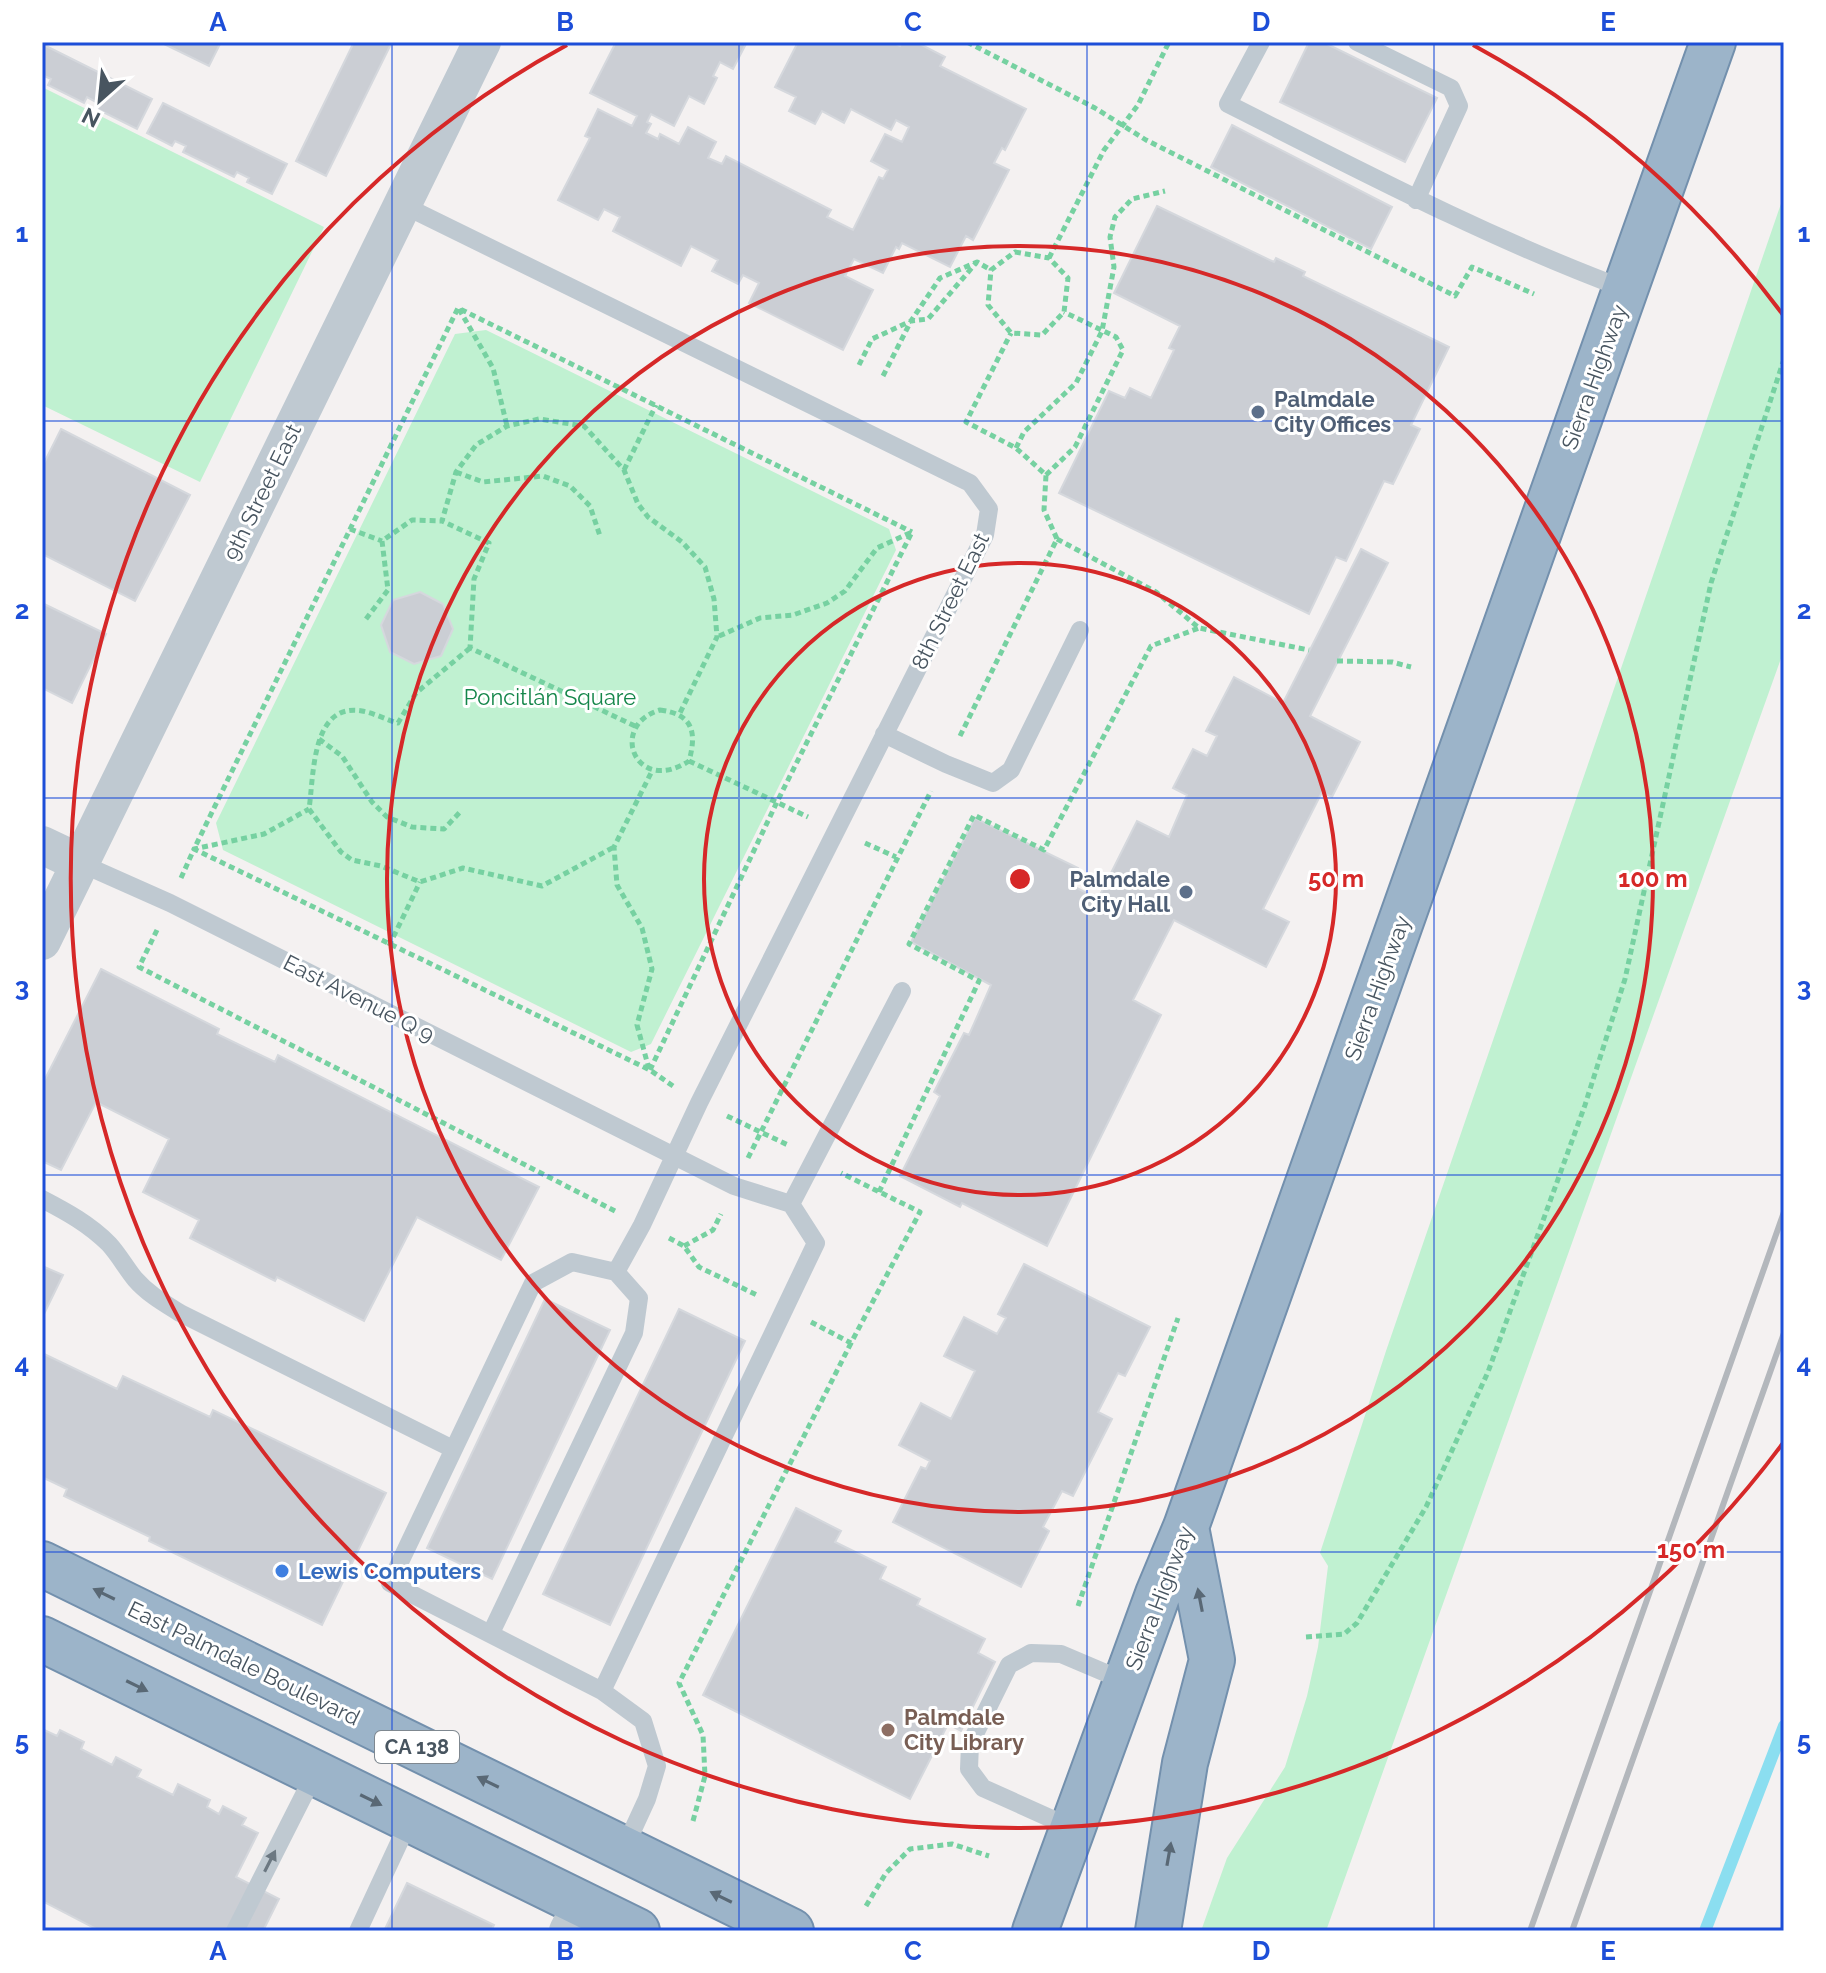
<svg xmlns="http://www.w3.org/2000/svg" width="1826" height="1973" font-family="Raleway,sans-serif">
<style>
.green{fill:#c0f1d1}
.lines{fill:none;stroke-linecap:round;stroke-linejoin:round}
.stream{stroke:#8bdef0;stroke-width:12}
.building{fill:#cbced4;stroke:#d5d8dd;stroke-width:2}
.trunk-casing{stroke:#7390ad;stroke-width:48}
.path{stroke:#76d1a1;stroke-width:5;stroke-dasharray:6 4;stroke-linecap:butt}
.service{stroke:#bfc9d1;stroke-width:18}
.minor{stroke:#bfc9d1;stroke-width:38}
.trunk{stroke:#9cb4c9;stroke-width:44}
.rail{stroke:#b3b7bc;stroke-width:6}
.oneway{fill:#596875}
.oneway2{fill:#6c7882}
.grid{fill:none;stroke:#1d4ed8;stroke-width:2;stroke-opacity:0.55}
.ring{fill:none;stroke:#d62828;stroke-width:4}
.service-dot{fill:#5c6f8a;stroke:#fff;stroke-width:3}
.shop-dot{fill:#3f7fe0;stroke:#fff;stroke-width:3}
.education-dot{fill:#8d6e63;stroke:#fff;stroke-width:3}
.labels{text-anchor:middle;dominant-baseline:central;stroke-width:6;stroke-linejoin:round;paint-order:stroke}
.shield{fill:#fff;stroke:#7f8890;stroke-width:2}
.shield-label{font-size:20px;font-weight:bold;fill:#485560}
.street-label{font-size:22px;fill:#485560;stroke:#fff}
.service-label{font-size:22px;font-weight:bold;fill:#4e5e75;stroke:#fff;text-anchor:start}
.park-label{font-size:22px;fill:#14864a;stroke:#fff}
.shop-label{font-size:22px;font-weight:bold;fill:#366cbe;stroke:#fff;text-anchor:start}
.education-label{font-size:22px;font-weight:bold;fill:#785e54;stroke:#fff;text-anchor:start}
.centre{fill:#d62828;stroke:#fff;stroke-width:4}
.ring-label{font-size:24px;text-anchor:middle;font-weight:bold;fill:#d62828;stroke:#fff;stroke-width:6;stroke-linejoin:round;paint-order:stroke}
.neatline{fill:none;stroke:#1d4ed8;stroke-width:3}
.grid-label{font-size:26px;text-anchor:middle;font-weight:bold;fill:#1d4ed8}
</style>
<rect width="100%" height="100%" fill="#f4f1f1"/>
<path class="green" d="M42 87 324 227 200 482 42 405Z
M1784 195V650L1326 1931H1201L1227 1858 1285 1767 1307 1696 1318 1647 1328 1566 1320 1553 1386 1351Z
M486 330 889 529 896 550 651 1044 631 1052 223 850 216 823 455 334Z"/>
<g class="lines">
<path class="stream" d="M1705 1931 1784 1726"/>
</g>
<path class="building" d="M160 42H221L209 66Z
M354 42H392L326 176 296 161Z
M616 42H747L733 69 720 62 713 76 717 78 704 104 689 96 674 126 651 114 647 122 651 124 646 133 658 139 660 134 679 144 688 127 716 142 708 158 722 164 726 156 831 210 827 217 853 230 879 177 883 179 888 170 871 161 885 134 902 142 909 127 896 120 891 130 851 109 844 123 822 111 815 124 789 111 796 97 775 87 798 42H892L900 46 902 42H916L945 57 940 66 1026 109 1005 150 1002 148 994 163 1009 170 973 240 966 236 950 267 902 243 899 249 896 247 883 273 854 259 845 276 873 290 843 350 749 303 759 283 743 275 738 284 712 271 718 260 691 246 681 266 613 231 620 217 604 209 598 220 558 200 590 138 585 136 598 109 632 126 637 116 590 93Z
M1309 42H1323L1437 98 1405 162 1280 102Z
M42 44 152 99 137 129 95 108 98 103 87 97 84 103 48 85 51 79 42 75Z
M163 103 287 164 272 194 247 182 249 178 237 172 234 177 183 152 186 146 175 141 172 146 147 133Z
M1232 125 1392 207 1371 249 1211 167Z
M1157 206 1274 262 1276 258 1305 272 1303 276 1449 347 1411 425 1420 429 1393 484 1384 481 1346 561 1336 557 1309 614 1059 493 1109 391 1125 398 1130 388 1151 398 1174 350 1169 348 1180 326 1114 293Z
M61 429 190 495 135 601 42 554V467Z
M1361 549 1388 563 1310 716 1360 742 1332 797 1322 792 1263 909 1289 922 1266 967 1174 920 1133 1000 1161 1015 1047 1246 962 1203 960 1207 900 1176 940 1096 934 1092 964 1033 969 1035 991 985 911 942 975 818 1078 868 1071 885 1098 899 1137 821 1169 837 1187 795 1173 788 1193 749 1207 756 1217 736 1206 731 1234 677 1283 703Z
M420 592 443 604 453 629 441 656 414 664 390 652 381 625 393 600Z
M42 603 106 634 72 703 42 688Z
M101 969 219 1029 217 1034 275 1062 278 1055 539 1187 501 1260 417 1217 364 1321 277 1277 275 1281 190 1238 199 1220 143 1192 169 1139 96 1102 61 1170 42 1161V1085Z
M1024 1264 1150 1327 1125 1376 1118 1373 1098 1412 1112 1419 1073 1496 1062 1491 1043 1527 1049 1531 1021 1587 893 1522 921 1467 926 1469 930 1461 899 1445 921 1403 951 1419 975 1371 944 1356 964 1317 997 1334 1006 1318 998 1314Z
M42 1266 63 1275 42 1318Z
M545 1299 610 1330 492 1579 427 1548Z
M679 1309 745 1341 610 1625 543 1594Z
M42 1353 117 1389 123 1376 210 1417 213 1410 386 1493 322 1625 149 1541 150 1537 64 1496 67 1489 42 1477Z
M796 1508 841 1531 835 1542 886 1567 880 1579 920 1599 917 1605 985 1639 978 1653 995 1662 961 1731 948 1724 910 1799 703 1695Z
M42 1729 57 1736 60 1730 84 1742 81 1749 112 1765 116 1757 141 1770 137 1777 173 1795 178 1784 210 1800 207 1807 219 1814 223 1806 246 1818 242 1825 258 1833 236 1877 279 1899 263 1931H100L42 1901Z
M407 1883 494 1925 491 1931H384Z"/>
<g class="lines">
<defs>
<path id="trunk" d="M42 1564 791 1931
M42 1639 637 1931
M1035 1931 1158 1594 1186 1527 1713 42
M1158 1931 1185 1763 1212 1660 1186 1527"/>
</defs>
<use href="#trunk" class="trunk-casing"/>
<path class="path" d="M967 42 1095 108 1146 140 1455 296 1472 267 1534 294
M1015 252 1049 258 1068 278 1064 312 1042 335 1011 333 988 305 991 270Z
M1049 258 1104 150 1138 105 1169 42
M459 309 493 368 507 426
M859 365 872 339 911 321 928 319 976 263
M883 376 911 321 940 278 977 262 991 270
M1016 448 1024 432 1076 383 1102 331 1114 267 1110 237 1115 217 1132 199 1165 191
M624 470 656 405
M456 472 483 482 543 476 570 486 590 506 600 536
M1046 475 1075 447 1123 350 1116 337 1064 312
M350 529 382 541
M1057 539 1156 592 1199 628 1309 650
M366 619 388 590 382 541 412 520 442 521
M470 648 416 693 398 723C387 720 374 713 362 711 311 702 314 776 309 809L341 852 352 860 381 866 420 882 463 868 542 886 614 847
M1337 661 1392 662 1411 667
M660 710C693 714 697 732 689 761 635 796 608 725 660 710Z
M635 726 470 648 474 579 489 543 442 521 456 472 476 445 507 426 539 419 584 426 624 470 638 504 648 517 682 542 705 567 714 599 717 637 679 715
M960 736 1057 539 1044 510 1046 475 1016 448 966 422 1011 333
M319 739 342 756 372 802 387 817 412 827 444 829 461 811
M689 761 808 817
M865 843 896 857
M181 878 194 849 264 834 309 809
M157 930 139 967 617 1212
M389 946 420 882
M649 1069 637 1025 652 969 642 928 617 885 614 847 652 771
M650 1070 776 804 912 532 877 548 845 591 827 603 793 615 760 618 717 637
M673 1086 650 1070 194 849 458 308 912 532
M727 1116 790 1146
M748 1158 931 791
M879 1192 979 981 909 944 974 815 1044 850 1151 646 1199 628
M669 1238 684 1246 699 1267 759 1296
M684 1246 713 1230 721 1214
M811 1322 851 1343 920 1212 841 1173
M1078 1606 1178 1318
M1306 1637 1344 1634 1357 1623 1426 1507 1488 1372 1585 1105 1625 979 1711 583 1784 359
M693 1821 705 1776 703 1735 679 1683 851 1343
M866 1906 886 1873 910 1849 952 1844 989 1856"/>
<path class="service" d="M1261 42 1228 104C1359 170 1488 238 1625 289
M1357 42 1451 88 1459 106 1416 200
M403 205 970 483 989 509 985 535 699 1103 642 1225 616 1272
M884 734 946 764 993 783 1011 770 1080 630
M80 863 170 903 734 1186 791 1204 816 1243 602 1691
M42 1199C67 1212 89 1224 109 1244 119 1255 126 1268 135 1279 148 1294 164 1303 180 1313L453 1449
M791 1204 902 991
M491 1633 634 1333 639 1298 616 1272 572 1262 533 1283 390 1583 602 1691 643 1721 657 1766 647 1799 624 1849
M1072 1828 983 1788 969 1769 970 1744 1009 1665 1031 1653 1061 1654 1127 1682
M235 1931 315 1773
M358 1931 410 1819"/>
<path class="minor" d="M42 845 80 863
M42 941 482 42
M568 1931 582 1904"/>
<use href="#trunk" class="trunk"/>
<path class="rail" d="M1530 1931 1784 1212
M1572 1931 1784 1333"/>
</g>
<defs><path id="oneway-solid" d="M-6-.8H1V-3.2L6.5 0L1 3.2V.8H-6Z" transform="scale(2)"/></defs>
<g class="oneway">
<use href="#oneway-solid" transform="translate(104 1594) rotate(-154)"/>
<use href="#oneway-solid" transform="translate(1200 1600) rotate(-101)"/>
<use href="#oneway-solid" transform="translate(137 1686) rotate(26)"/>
<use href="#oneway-solid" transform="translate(488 1782) rotate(-154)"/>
<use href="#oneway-solid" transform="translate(371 1800) rotate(26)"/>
<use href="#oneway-solid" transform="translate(1169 1854) rotate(-80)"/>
<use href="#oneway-solid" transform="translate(721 1897) rotate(-154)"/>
</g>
<use class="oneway2" href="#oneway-solid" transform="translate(270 1861) rotate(-63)"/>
<path class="grid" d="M392 42V1931M739 42V1931M1087 42V1931M1434 42V1931M42 421H1784M42 798H1784M42 1175H1784M42 1552H1784"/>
<g class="ring">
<circle cx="1020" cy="879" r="316"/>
<circle cx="1020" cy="879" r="633"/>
<path d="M1783 1443A949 949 0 1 1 567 45M1473 45A949 949 0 0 1 1783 315"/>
</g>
<g class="service-dot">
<circle cx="1258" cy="412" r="8"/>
<circle cx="1186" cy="892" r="8"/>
</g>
<circle class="shop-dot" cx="282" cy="1571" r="8"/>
<circle class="education-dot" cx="888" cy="1730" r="8"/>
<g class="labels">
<rect class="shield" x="375" y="1731" width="84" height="32" rx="6"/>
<g class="shield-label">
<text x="417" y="1747">CA 138</text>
</g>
<g class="street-label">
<text transform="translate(1594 377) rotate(-70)">Sierra Highway</text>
<text transform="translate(262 492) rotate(-64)">9th Street East</text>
<text transform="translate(950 601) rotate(-64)">8th Street East</text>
<text transform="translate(1377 988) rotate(-70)">Sierra Highway</text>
<text transform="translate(359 998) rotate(27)">East Avenue Q 9</text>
<text transform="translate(1159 1598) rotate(-69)">Sierra Highway</text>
<text transform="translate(244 1663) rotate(26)">East Palmdale Boulevard</text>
</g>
<g class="service-label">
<text x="1274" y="399">Palmdale<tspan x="1274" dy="25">City Offices</tspan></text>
<text x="1170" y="879" text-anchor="end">Palmdale<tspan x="1170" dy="25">City Hall</tspan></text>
</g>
<g class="park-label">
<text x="550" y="697">Poncitlán Square</text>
</g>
<g class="shop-label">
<text x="298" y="1571">Lewis Computers</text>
</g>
<g class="education-label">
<text x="904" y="1717">Palmdale<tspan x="904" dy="25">City Library</tspan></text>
</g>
</g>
<circle cx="1020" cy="879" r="12" class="centre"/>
<g class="ring-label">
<text x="1336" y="887">50 m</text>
<text x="1653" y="887">100 m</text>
<text x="1691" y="1558">150 m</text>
</g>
<rect width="1826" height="1973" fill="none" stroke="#ffffff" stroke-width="88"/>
<g transform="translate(100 100) rotate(207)" stroke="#ffffff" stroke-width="6" paint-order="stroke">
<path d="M0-6L14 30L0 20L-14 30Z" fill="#485560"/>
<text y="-12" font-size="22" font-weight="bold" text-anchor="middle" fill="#485560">N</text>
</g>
<rect x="44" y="44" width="1738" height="1885" class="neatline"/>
<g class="grid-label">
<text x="218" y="31">A</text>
<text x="565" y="31">B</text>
<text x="913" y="31">C</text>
<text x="1261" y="31">D</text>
<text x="1608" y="31">E</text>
<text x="22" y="242">1</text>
<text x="1804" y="242">1</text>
<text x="22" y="619">2</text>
<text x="1804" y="619">2</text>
<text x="22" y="996">3</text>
<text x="1804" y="996">3</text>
<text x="22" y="1373">4</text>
<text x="1804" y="1373">4</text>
<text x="22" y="1750">5</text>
<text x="1804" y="1750">5</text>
<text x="218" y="1960">A</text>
<text x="565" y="1960">B</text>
<text x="913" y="1960">C</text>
<text x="1261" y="1960">D</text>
<text x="1608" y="1960">E</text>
</g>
</svg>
